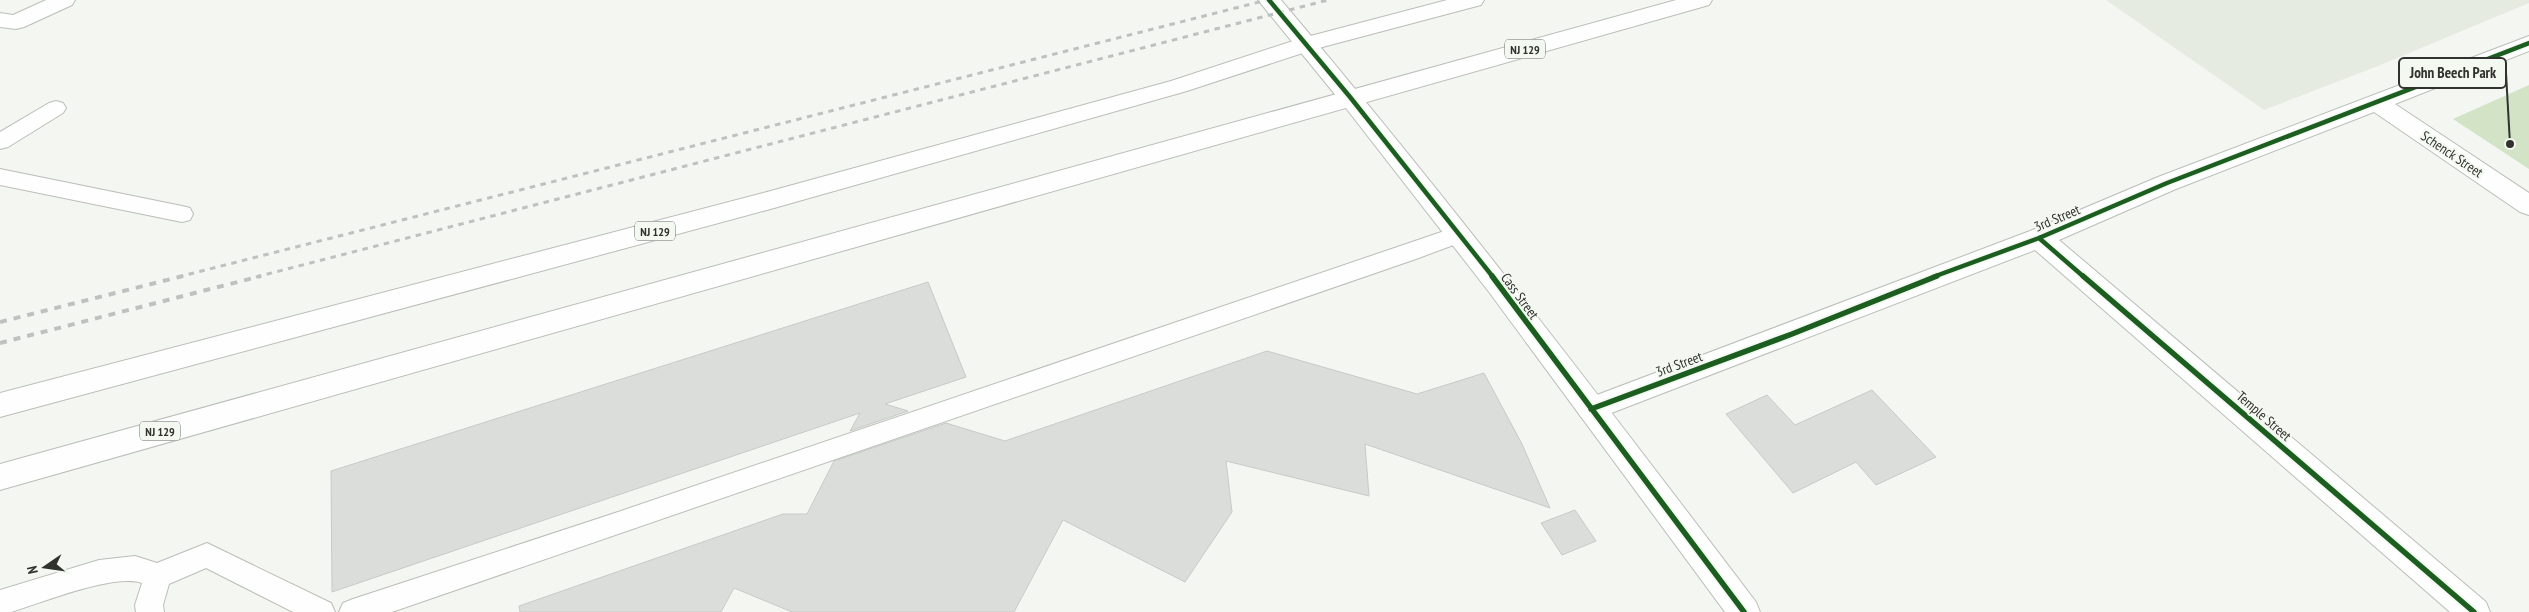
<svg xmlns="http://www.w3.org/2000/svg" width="2529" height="612" font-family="'PT Sans Narrow',sans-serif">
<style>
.built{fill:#e6ebe2}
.green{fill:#d3e3c6}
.building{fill:#dbddda;stroke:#c8cac7}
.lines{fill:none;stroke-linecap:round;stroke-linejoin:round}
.lane-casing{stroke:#bbbdb9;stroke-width:2}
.street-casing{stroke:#bbbdb9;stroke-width:2}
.secondary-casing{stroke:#bbbdb9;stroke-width:2}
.highway-casing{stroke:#bbbdb9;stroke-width:2}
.lane{fill:#fdfefd;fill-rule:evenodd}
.street{fill:#fdfefd;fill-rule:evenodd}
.secondary{fill:#fdfefd;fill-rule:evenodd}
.highway{fill:#fdfefd;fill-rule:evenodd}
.rail-far1{stroke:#bfc0bf;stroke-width:3;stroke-dasharray:5.5 5.5;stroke-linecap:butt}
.rail{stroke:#bfc0bf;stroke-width:4;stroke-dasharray:7 7;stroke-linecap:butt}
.cycleway-far1-casing{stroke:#f3f8f0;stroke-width:7}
.cycleway-casing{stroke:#f3f8f0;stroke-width:9}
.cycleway-far1{stroke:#1b5e20;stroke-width:4.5}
.cycleway{stroke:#1b5e20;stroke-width:5.5}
.labels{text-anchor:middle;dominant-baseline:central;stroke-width:4;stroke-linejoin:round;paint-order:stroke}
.shield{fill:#f3f8f0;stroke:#6a6d68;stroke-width:1}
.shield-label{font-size:12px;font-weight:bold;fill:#30322e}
.street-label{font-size:14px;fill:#30322e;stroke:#f3f8f0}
.leader{fill:none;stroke:#30322e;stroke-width:2}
.callout-dot{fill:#30322e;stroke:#f3f8f0;stroke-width:2}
.callout{fill:#f3f8f0;stroke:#30322e;stroke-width:2}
.callout-label{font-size:15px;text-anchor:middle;font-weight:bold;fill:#30322e}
</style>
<rect width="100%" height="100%" fill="#f4f6f2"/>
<path class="built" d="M2106 0H2529V3L2378 66 2264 110Z"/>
<path class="green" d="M2529 85V169L2453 119Z"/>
<path class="building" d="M928 282 966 377 885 404 908 411 850 431 860 413 332 592 331 471Z
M1267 351 1417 394 1484 373 1522 444 1550 508 1365 444 1369 496 1226 461 1232 512 1185 582 1063 520 1014 612H792L734 588 721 612H520L519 606 783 514H807L834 461 946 423 1005 441Z
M1872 390 1936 457 1876 485 1856 462 1793 493 1726 414 1767 395 1795 425Z
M1575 510 1596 541 1562 555 1541 523Z"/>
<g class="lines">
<defs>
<path id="lane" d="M56 101 63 103 66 108 63 113 8 147 0 149V132L49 103Z
M0 169 182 206 190 208 193 214 190 220 182 222 0 185Z
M1459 226 1467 228 1470 234 1467 240 1416 259 392 612H339L343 603 353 599 612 514Z
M207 543 331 603 335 612H293L206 568 169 584 163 605 164 612H136L135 605 142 583C114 573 41 603 11 612H0V590L99 560 135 556 157 563Z"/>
<path id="street" d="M46 0H75L72 5 24 27 16 29 0 27V13L13 15Z
M2529 36V51L2395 104 2529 193V215L2520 212 2374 112 2176 189 2059 240 2486 602 2490 612H2450L2035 250 1601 417 1591 421 1581 417 1576 409 1581 401 2030 231 2158 177Z"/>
<path id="secondary" d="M1258 0H1281C1446 195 1601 398 1756 602L1760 612H1725L1489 292 1342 103Z"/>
<path id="highway" d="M1447 0H1484L1481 5 1315 49 1187 91 767 210 0 417V393L767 192 1171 81 1299 39Z
M1676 0H1712L1709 5 0 490V464Z"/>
</defs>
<use href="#lane" class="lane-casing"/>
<use href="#street" class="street-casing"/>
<use href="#secondary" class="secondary-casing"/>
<use href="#highway" class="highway-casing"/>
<use href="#lane" class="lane"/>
<use href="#street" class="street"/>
<use href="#secondary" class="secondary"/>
<use href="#highway" class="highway"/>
<path class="rail-far1" d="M178 277 1267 0
M256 277 1328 0"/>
<path class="rail" d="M0 322 183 276
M0 343 261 276"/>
<defs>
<path id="cycleway-far1" d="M1269 0 1350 97 1493 277
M2039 238 2084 277
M1933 277 2039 238 2167 183 2529 43"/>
<path id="cycleway" d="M1492 276 1744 612
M2083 276 2474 612
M1591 409 1792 334 1937 276"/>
</defs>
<use href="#cycleway-far1" class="cycleway-far1-casing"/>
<use href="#cycleway" class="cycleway-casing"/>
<use href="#cycleway-far1" class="cycleway-far1"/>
<use href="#cycleway" class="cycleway"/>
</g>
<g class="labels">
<g class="shield">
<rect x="1505" y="39.5" width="40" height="19" rx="4"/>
<rect x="635" y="221.5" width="40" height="19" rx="4"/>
<rect x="140" y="421.5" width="40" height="19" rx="4"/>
</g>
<g class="shield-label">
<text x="1525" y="49">NJ 129</text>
<text x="655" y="231">NJ 129</text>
<text x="160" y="431">NJ 129</text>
</g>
<g class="street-label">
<text transform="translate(2452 154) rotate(34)">Schenck Street</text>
<text transform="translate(2057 218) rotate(-23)">3rd Street</text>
<text transform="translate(1520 296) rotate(54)">Cass Street</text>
<text transform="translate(1679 364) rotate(-20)">3rd Street</text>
<text transform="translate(2264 416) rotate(41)">Temple Street</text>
</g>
</g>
<path class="leader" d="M2510 144L2506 73"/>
<circle class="callout-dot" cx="2510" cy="144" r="5"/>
<rect class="callout" x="2399" y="58" width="107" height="30" rx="5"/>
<g class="callout-label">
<text x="2453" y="78">John Beech Park</text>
</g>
<g transform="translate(45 567) rotate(257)" stroke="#f3f8f0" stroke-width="4" paint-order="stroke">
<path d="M0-4L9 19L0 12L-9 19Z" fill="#30322e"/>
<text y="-8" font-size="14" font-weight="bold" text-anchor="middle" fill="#30322e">N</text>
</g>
</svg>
